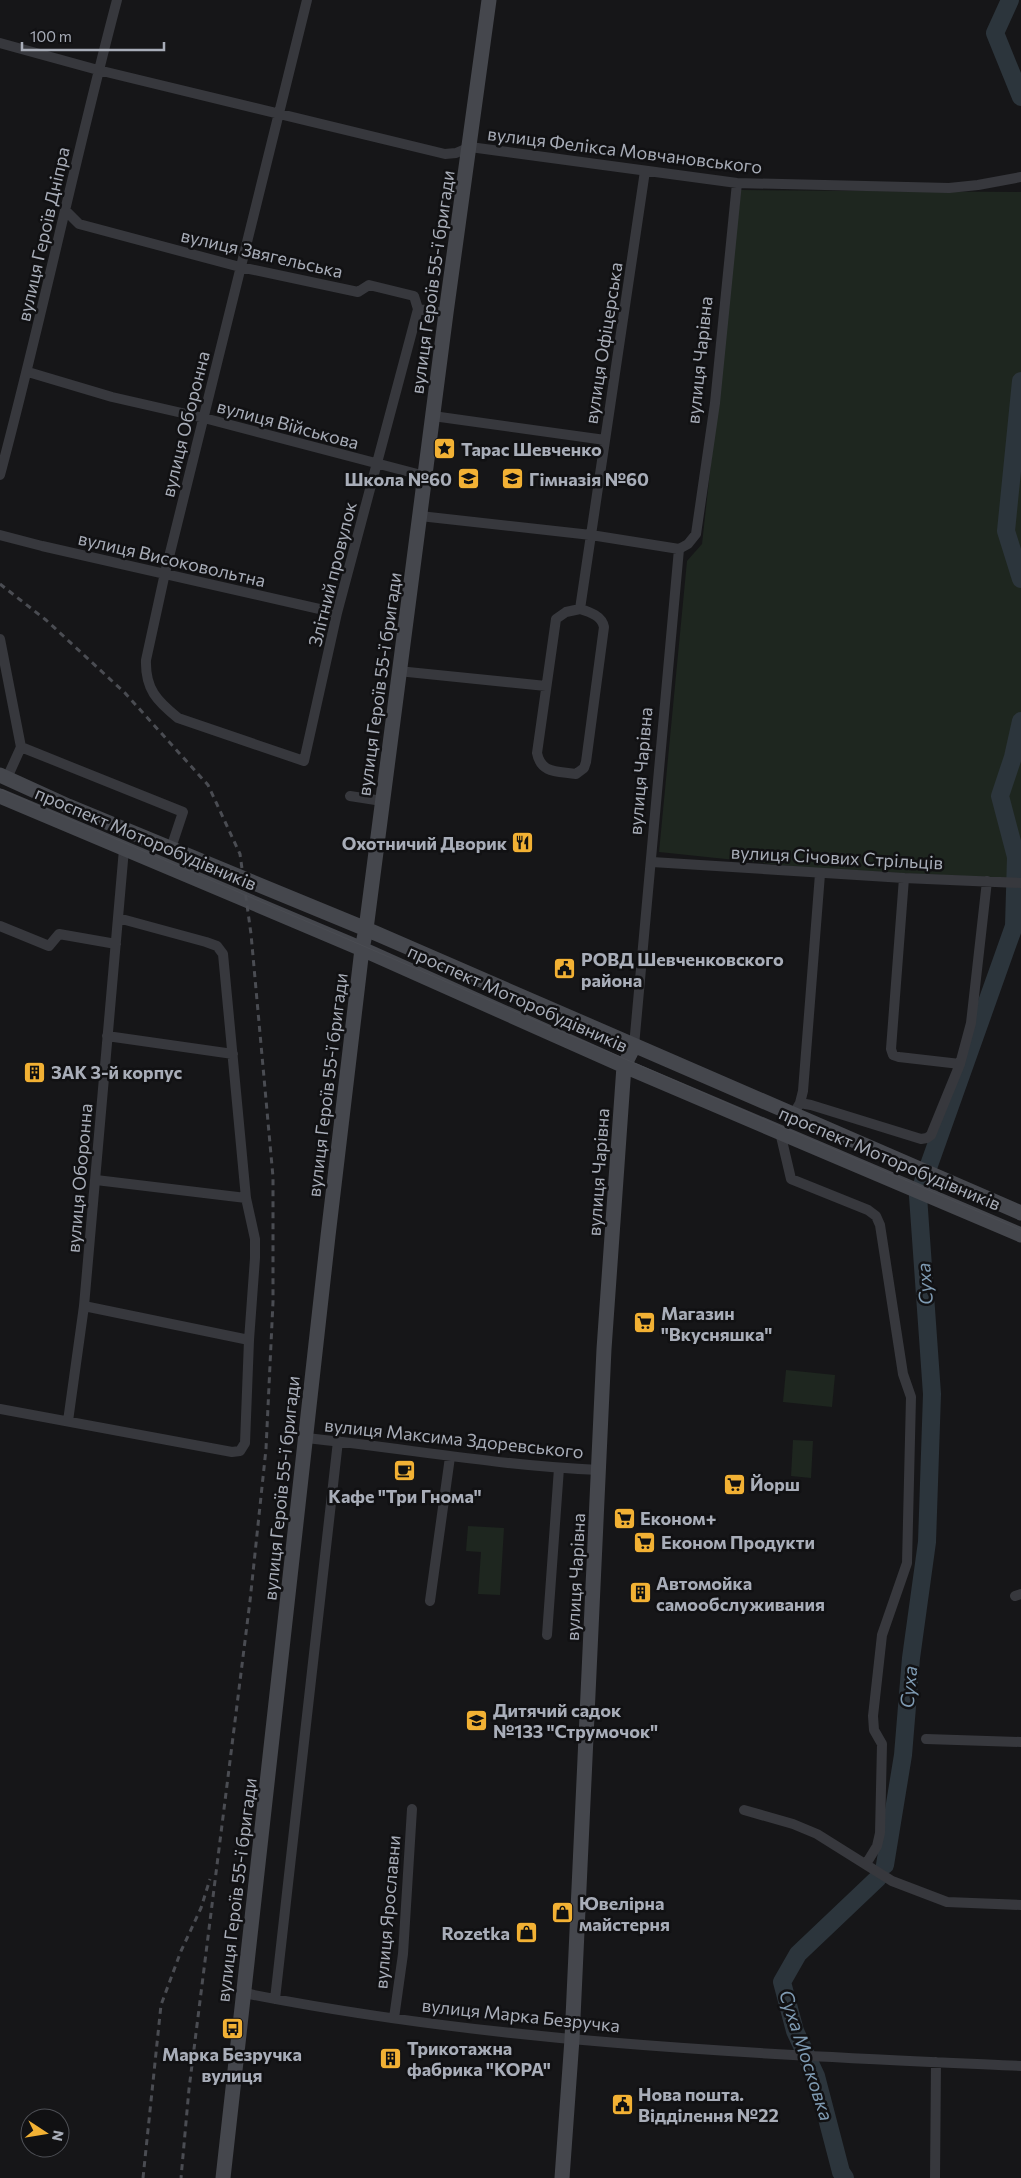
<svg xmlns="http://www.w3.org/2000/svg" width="1021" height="2178" font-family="Commissioner,sans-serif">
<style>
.green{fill:#1e261f}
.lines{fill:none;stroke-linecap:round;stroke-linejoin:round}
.river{stroke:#2c353c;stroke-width:18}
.street{stroke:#37383d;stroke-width:10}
.secondary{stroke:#45474d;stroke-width:15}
.tram{stroke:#4a4c52;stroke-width:1}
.rail{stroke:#4a4c52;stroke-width:3;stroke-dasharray:6 5;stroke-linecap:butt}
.labels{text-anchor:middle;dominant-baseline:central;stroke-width:5;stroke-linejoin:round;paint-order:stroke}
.street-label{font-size:18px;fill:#a8adb8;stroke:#111113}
.poi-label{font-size:18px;font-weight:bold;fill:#a8adb8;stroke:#111113;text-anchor:start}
.water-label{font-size:19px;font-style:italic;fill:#7f9bb3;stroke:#111113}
</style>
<rect width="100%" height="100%" fill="#161618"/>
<path class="green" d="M741 190 1021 192V879L820 869 659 852 687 561 702 544Z
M786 1370 835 1375 832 1407 783 1402Z
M793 1440 813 1441 811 1478 791 1476Z
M468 1526 504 1528 500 1595 478 1594 481 1552 466 1551Z"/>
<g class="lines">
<path class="river" d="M1010 0 995 33 1021 97
M1021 381 1006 531 1021 579
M885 1865 903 1755 911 1658 927 1542 932 1394 918 1196 1014 926 1016 857 1000 796 1013 757 1021 721
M845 2178 841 2172 816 2076 795 2031 782 1982 798 1954 878 1878"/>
<path class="street" d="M307 0 165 573 146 660C145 689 157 701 178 718L304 761 337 613 418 309
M0 43 98 70 445 154 456 153 470 147 737 183 949 188 978 185 1021 177
M66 211 79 224 240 267 358 292 369 285 414 296 418 309 446 313
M28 372 112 397 204 418 425 476
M433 416 605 440
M0 475C42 318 75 158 117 0
M420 516 591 535 679 549
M0 535 42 546 337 613
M679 549 688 544 696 534 715 403 737 183
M580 609C590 612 602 616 604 627L586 762 584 768 576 774C558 771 541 774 537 753L556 619 566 612 580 609 645 171
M0 639 21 747
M398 671 546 686
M7 778 21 747 183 812 171 848
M350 796 382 801
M652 862 904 878 1021 883
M904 878 891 1049 893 1055 899 1057 960 1064
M0 926 49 946 59 934 116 944
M107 1036 233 1054
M634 1046 679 549
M800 1103 811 1105 921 1139 927 1138 931 1135 960 1064 971 1023 987 881
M797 1108 800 1103 803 1091 820 874
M780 1132 791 1179 868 1210 876 1216 880 1225 903 1374 911 1397 907 1563 882 1635 873 1716 874 1730 882 1744 880 1833 877 1846 866 1864
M96 1180 246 1198
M84 1306 249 1340
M0 1409 232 1452 240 1451 245 1443 249 1340 255 1258V1239L246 1198 223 954 217 946 206 942 118 918
M68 1421 84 1306 124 849
M306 1438C404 1448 501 1466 599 1470
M1015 1596 1021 1594
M430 1601 450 1457
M547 1635 559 1468
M926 1739 1021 1742
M744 1810 793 1824 817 1834 892 1881 947 1902 1021 1905
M244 1993C499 2044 761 2054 1021 2066
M275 1999 338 1441
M394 2018 403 1954 412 1809
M935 2178 936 2062"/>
<path class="secondary" d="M0 775 68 806 366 929 1021 1213
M0 796 362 949 624 1066 1021 1235
M223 2178 328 1236 362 949 366 929 446 313 489 0
M562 2178 572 2039 604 1349 624 1066 634 1046"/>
<path class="tram" d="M0 789 1021 1230
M429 965 528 1008"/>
<path class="rail" d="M0 584 46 620 125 693 208 785 240 854 251 934 273 1177V1302L266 1449 250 1601 189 2089 181 2178
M143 2178 161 2005 181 1951 201 1908 210 1879"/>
</g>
<defs>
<symbol id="sight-square" viewBox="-11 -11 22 22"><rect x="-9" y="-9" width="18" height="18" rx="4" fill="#f2b134" stroke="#111113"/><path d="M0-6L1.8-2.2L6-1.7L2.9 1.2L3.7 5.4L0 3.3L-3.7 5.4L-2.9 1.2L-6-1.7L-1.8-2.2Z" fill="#111"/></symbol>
<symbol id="school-square" viewBox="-11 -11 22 22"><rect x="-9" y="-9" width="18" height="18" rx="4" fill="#f2b134" stroke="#111113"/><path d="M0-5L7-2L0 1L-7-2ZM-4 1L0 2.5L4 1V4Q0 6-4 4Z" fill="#111"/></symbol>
<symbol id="restaurant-square" viewBox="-11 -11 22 22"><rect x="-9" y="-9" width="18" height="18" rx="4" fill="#f2b134" stroke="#111113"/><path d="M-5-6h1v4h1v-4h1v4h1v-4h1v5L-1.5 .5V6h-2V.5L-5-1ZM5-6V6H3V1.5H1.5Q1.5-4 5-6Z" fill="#111"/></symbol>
<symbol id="civic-square" viewBox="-11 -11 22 22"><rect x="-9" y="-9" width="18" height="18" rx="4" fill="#f2b134" stroke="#111113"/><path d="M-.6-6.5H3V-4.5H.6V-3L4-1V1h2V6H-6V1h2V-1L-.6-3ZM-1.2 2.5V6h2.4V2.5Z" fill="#111"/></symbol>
<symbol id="building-square" viewBox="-11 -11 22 22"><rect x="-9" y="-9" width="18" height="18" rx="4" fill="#f2b134" stroke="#111113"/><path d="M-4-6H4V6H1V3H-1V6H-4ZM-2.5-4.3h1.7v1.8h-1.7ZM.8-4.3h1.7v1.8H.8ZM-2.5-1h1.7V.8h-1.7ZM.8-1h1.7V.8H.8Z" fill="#111"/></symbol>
<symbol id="supermarket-square" viewBox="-11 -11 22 22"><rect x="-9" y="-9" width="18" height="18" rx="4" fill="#f2b134" stroke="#111113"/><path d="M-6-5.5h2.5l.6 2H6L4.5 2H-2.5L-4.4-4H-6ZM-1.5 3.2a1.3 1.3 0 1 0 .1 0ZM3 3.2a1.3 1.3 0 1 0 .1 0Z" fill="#111"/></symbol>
<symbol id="cafe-square" viewBox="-11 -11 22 22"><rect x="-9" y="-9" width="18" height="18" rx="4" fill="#f2b134" stroke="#111113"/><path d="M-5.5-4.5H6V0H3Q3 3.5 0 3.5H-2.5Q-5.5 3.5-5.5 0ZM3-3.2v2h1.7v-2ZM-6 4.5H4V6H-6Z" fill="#111"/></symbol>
<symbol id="shop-square" viewBox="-11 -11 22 22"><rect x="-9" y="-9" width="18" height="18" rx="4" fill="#f2b134" stroke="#111113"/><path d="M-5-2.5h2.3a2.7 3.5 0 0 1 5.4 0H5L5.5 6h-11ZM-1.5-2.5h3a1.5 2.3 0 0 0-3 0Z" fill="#111"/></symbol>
<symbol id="bus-square" viewBox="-11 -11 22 22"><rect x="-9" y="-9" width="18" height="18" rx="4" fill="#f2b134" stroke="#111113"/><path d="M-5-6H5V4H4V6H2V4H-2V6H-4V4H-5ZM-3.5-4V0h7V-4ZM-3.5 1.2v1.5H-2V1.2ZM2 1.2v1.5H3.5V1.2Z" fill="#111"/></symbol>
</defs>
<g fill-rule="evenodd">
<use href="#sight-square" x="432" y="436" width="25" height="25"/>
<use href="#school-square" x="456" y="466" width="25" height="25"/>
<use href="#school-square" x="500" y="466" width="25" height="25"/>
<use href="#restaurant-square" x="510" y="830" width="25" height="25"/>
<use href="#civic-square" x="552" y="956" width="25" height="25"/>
<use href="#building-square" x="22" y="1060" width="25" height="25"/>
<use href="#supermarket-square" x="632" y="1310" width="25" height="25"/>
<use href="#cafe-square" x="392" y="1458" width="25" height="25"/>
<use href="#supermarket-square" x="722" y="1472" width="25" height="25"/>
<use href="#supermarket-square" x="612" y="1506" width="25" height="25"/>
<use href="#supermarket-square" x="632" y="1530" width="25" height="25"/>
<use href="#building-square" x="628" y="1580" width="25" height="25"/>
<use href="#school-square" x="464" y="1708" width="25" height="25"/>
<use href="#shop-square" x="550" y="1900" width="25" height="25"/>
<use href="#shop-square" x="514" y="1920" width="25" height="25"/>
<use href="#bus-square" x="220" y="2016" width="25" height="25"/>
<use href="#building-square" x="378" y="2046" width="25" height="25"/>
<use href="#civic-square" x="610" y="2092" width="25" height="25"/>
</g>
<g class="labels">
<g class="street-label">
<text transform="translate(625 150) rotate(7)">вулиця Фелікса Мовчановського</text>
<text transform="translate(43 234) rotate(-77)">вулиця Героїв Дніпра</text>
<text transform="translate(262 253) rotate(13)">вулиця Звягельська</text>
<text transform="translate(432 282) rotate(-82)">вулиця Героїв 55-ї бригади</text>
<text transform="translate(603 343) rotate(-81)">вулиця Офіцерська</text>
<text transform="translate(699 360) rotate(-84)">вулиця Чарівна</text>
<text transform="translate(185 424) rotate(-76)">вулиця Оборонна</text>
<text transform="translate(288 424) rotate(15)">вулиця Військова</text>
<text transform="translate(172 559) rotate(13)">вулиця Високовольтна</text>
<text transform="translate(332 574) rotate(-76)">Злітний провулок</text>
<text transform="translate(379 684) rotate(-82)">вулиця Героїв 55-ї бригади</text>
<text transform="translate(640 771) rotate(-85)">вулиця Чарівна</text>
<text transform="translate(146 838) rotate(23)">проспект Моторобудівників</text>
<text transform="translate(837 857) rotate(3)">вулиця Січових Стрільців</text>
<text transform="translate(518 998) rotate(24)">проспект Моторобудівників</text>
<text transform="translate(327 1085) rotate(-83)">вулиця Героїв 55-ї бригади</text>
<text transform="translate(890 1158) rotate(23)">проспект Моторобудівників</text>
<text transform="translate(598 1172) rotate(-86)">вулиця Чарівна</text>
<text transform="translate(79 1178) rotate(-85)">вулиця Оборонна</text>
<text transform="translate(454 1438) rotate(6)">вулиця Максима Здоревського</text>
<text transform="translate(281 1488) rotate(-84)">вулиця Героїв 55-ї бригади</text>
<text transform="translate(575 1577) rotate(-87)">вулиця Чарівна</text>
<text transform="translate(236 1890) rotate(-83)">вулиця Героїв 55-ї бригади</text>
<text transform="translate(387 1912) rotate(-85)">вулиця Ярославни</text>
<text transform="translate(521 2015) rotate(6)">вулиця Марка Безручка</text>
</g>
<g class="poi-label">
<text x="461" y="449">Тарас Шевченко</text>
<text x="452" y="479" text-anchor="end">Школа №60</text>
<text x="529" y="479">Гімназія №60</text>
<text x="507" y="843" text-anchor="end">Охотничий Дворик</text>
<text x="581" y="959">РОВД Шевченковского<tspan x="581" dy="21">района</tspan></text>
<text x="51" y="1072">ЗАК 3-й корпус</text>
<text x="661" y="1313">Магазин<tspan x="661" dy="21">"Вкусняшка"</tspan></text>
<text x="750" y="1484">Йорш</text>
<text x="405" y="1496" text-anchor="middle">Кафе "Три Гнома"</text>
<text x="640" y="1518">Економ+</text>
<text x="661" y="1542">Економ Продукти</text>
<text x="656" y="1583">Автомойка<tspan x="656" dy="21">самообслуживания</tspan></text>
<text x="493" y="1710">Дитячий садок<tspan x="493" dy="21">№133 "Струмочок"</tspan></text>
<text x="579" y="1903">Ювелірна<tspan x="579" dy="21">майстерня</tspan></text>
<text x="510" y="1933" text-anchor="end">Rozetka</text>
<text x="407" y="2048">Трикотажна<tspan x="407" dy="21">фабрика "КОРА"</tspan></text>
<text x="232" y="2054" text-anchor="middle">Марка Безручка<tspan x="232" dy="21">вулиця</tspan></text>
<text x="638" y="2094">Нова пошта.<tspan x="638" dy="21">Відділення №22</tspan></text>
</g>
<g class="water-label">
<text transform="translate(924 1284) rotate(-94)">Суха</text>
<text transform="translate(908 1687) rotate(-85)">Суха</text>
<text transform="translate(807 2055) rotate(72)">Суха Московка</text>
</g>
</g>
<g transform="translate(45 2133) rotate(102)"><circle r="24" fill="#111113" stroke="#4d4f55"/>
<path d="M0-4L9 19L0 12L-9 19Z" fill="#f2b134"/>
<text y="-8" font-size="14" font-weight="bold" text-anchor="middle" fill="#a8adb8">N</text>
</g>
<path d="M22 42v8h142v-8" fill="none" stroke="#a8adb8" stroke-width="2.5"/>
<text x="30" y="42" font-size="15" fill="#a8adb8" stroke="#111113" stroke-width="4" paint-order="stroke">100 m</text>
</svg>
